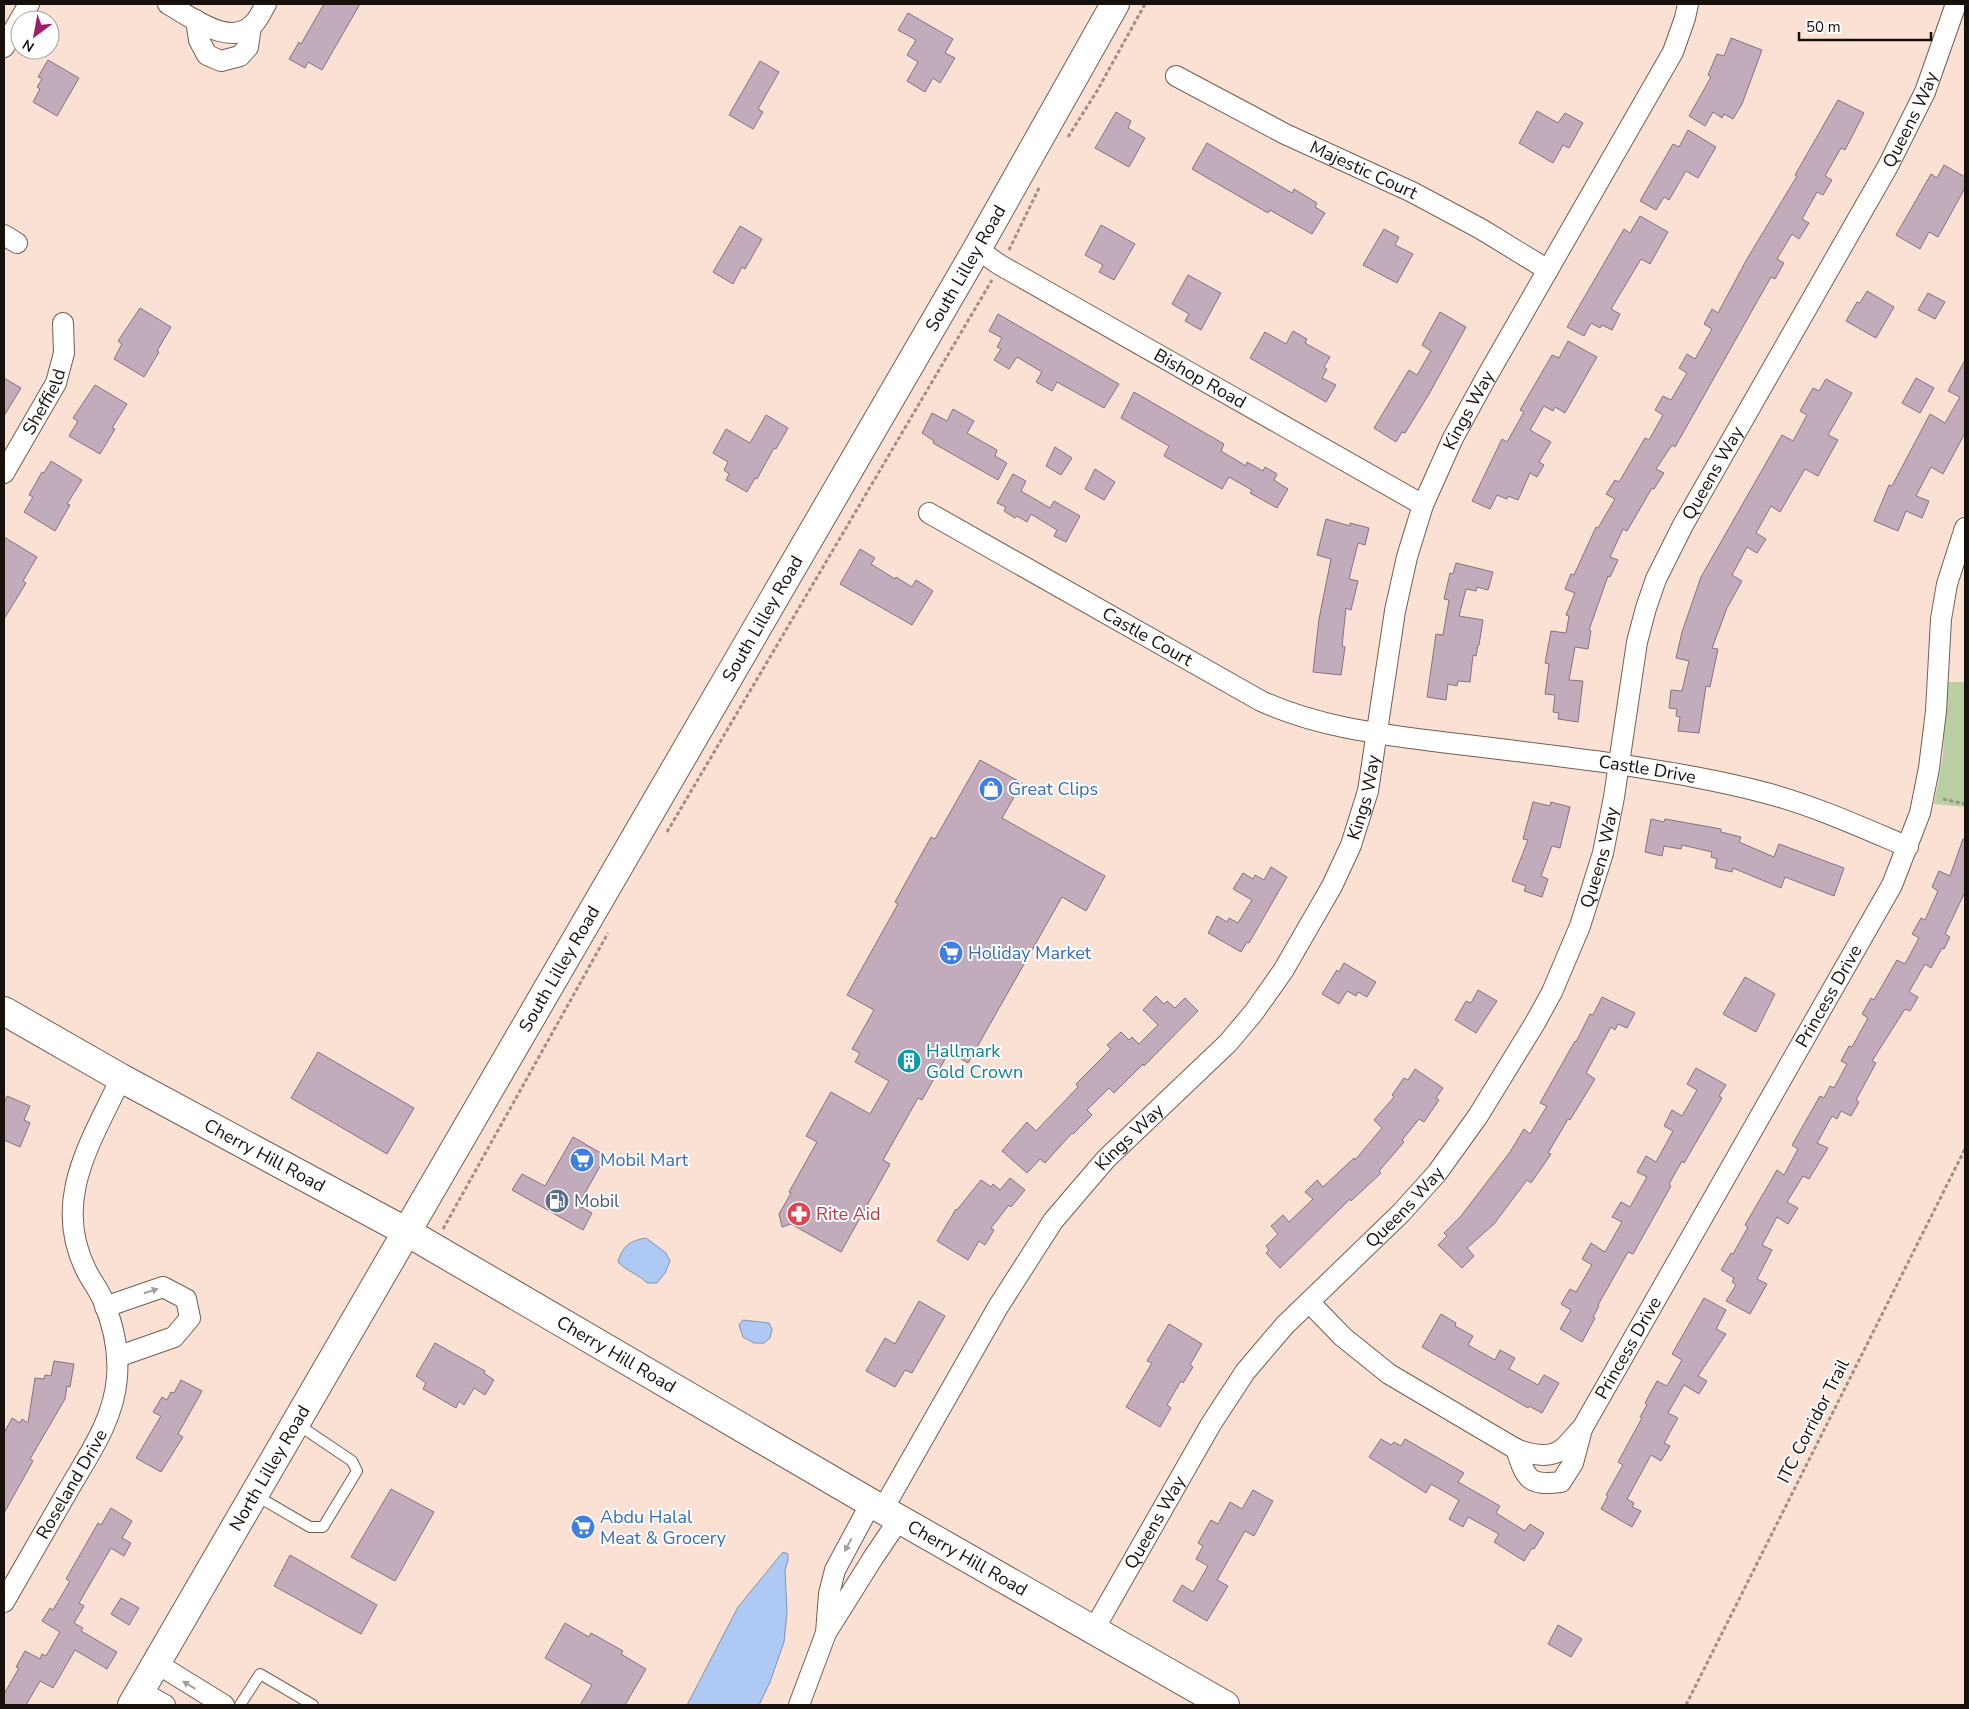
<svg xmlns="http://www.w3.org/2000/svg" width="1969" height="1709" font-family="'Nunito Sans',sans-serif">
<style>
.green{fill:#b8cfa2}
.water{fill:#aecaf4;stroke:#8192ae}
.building{fill:#c2acbc;stroke:#867180}
.lines{fill:none;stroke-linecap:round;stroke-linejoin:round}
.lane-casing{stroke:#745e52;stroke-width:12}
.street-casing{stroke:#745e52;stroke-width:22}
.secondary-casing{stroke:#745e52;stroke-width:30}
.path{stroke:#a18e84;stroke-width:3;stroke-dasharray:4 2.5;stroke-linecap:butt}
.lane{stroke:#fff;stroke-width:10}
.street{stroke:#fff;stroke-width:20}
.secondary{stroke:#fff;stroke-width:28}
.oneway{fill:#a39f9d}
.labels{text-anchor:middle;dominant-baseline:central;stroke-width:4;stroke-linejoin:round;paint-order:stroke}
.street-label{font-size:18px;fill:#18100b;stroke:#fff}
.shop-label{font-size:18px;fill:#366cbe;stroke:#fff;text-anchor:start}
.culture-label{font-size:18px;fill:#0d838f;stroke:#fff;text-anchor:start}
.service-label{font-size:18px;fill:#4e5e75;stroke:#fff;text-anchor:start}
.health-label{font-size:18px;fill:#be3a42;stroke:#fff;text-anchor:start}
</style>
<rect width="100%" height="100%" fill="#fbe1d3"/>
<path class="green" d="M1946 682H1965V807L1934 804 1943 756Z"/>
<path class="water" d="M646 1238 666 1253 670 1261 665 1273 657 1283H647C638 1274 628 1272 618 1262 623 1245 630 1241 646 1238Z
M743 1320 769 1323 772 1329 770 1338 764 1343H754L743 1337 739 1325Z
M783 1552 788 1554V1560L785 1570 787 1612 784 1642 770 1682 759 1705H687L738 1607Z"/>
<path class="building" d="M324 4H360L322 70 308 62 305 68 289 59 299 42 301 44Z
M908 13 953 39 945 53 955 58 940 83 933 78 925 92 907 81 918 62 907 55 916 40 898 30Z
M1731 38 1762 50 1742 104 1733 119 1724 114 1722 118 1713 112 1705 126 1689 116 1711 77 1708 75 1717 54 1724 56Z
M48 60 79 78 57 116 33 102 40 89 37 87 42 79 38 77Z
M760 61 779 72 758 109 763 112 753 129 729 115Z
M1838 100 1864 113 1845 150 1841 148 1825 176 1832 180 1823 195 1817 192 1802 219 1809 223 1799 239 1792 234 1777 259 1784 263 1775 279 1771 277 1675 447 1672 445 1656 469 1664 473 1654 489 1652 488 1627 531 1623 529 1610 557 1618 560 1610 577 1608 576 1589 630 1591 631 1588 649 1575 647 1569 680 1583 681 1578 722 1558 719 1559 713 1553 712 1555 695 1545 694 1549 664 1545 663 1551 631 1566 633 1569 616 1566 615 1575 593 1565 589 1571 574 1574 575 1596 527 1598 528 1615 499 1606 494 1615 480 1619 482 1645 438 1649 440 1663 415 1655 410 1663 396 1671 400 1687 373 1679 368 1687 354 1695 359 1712 329 1704 324 1712 309 1718 313 1747 259 1797 176 1795 175Z
M1537 111 1558 123 1565 113 1583 123 1569 148 1563 145 1553 163 1519 143Z
M1116 112 1131 121 1128 128 1145 138 1129 167 1095 148Z
M1688 130 1716 147 1698 178 1686 171 1669 200 1664 197 1656 210 1640 201 1673 144 1679 147Z
M1207 143 1292 193 1294 189 1317 203 1315 207 1325 213 1312 234 1270 210 1268 213 1192 169Z
M1944 165 1965 177V188L1938 237 1929 232 1920 249 1896 235 1931 174 1937 178Z
M1640 216 1668 232 1650 264 1641 259 1611 309 1620 314 1612 330 1602 325 1600 328 1591 323 1584 336 1567 327 1624 229 1630 233Z
M1101 225 1135 244 1114 280 1099 272 1103 265 1085 255Z
M740 226 762 239 745 269 742 267 733 284 713 272Z
M1384 229 1399 237 1395 245 1413 254 1397 283 1363 265Z
M1188 275 1221 293 1201 330 1185 321 1189 314 1172 304Z
M1867 291 1894 307 1876 338 1846 321 1857 302 1860 303Z
M1928 293 1945 302 1935 319 1918 310Z
M140 308 171 327 157 351 159 352 144 377 114 359 122 344 118 341Z
M1440 312 1466 327 1429 394 1405 433 1402 432 1396 442 1374 428 1409 370 1417 375 1431 351 1422 345Z
M998 314 1119 384 1104 408 1057 382 1052 391 1036 382 1042 372 1017 357 1009 369 994 360 1001 349 997 347 1002 338 989 331Z
M1293 331 1307 339 1305 343 1330 357 1324 367 1327 369 1322 378 1336 385 1326 402 1250 358 1265 332 1286 344Z
M1568 341 1597 357 1565 413 1555 407 1553 411 1544 406 1530 430 1551 442 1539 462 1544 465 1537 477 1530 473 1518 500 1508 496 1507 499 1497 495 1490 509 1472 501 1502 439 1507 442 1524 412 1520 410 1552 355 1559 358Z
M1965 360V433L1943 474 1931 467 1916 496 1929 501 1922 518 1906 511 1898 531 1874 521 1889 485 1892 486 1930 414 1945 423 1960 397 1948 391Z
M4 378 21 388 4 416Z
M1916 378 1934 388 1920 413 1902 403Z
M1826 379 1852 393 1828 435 1838 440 1818 476 1805 469 1780 512 1771 506 1756 533 1766 539 1757 553 1747 547 1732 575 1742 581 1727 608 1712 648 1718 649 1710 687 1706 686 1699 733 1678 731 1680 717 1676 716 1677 709 1669 708 1671 690 1682 691 1689 661 1676 658 1682 632 1701 577 1782 435 1793 441 1807 415 1800 411 1813 388 1819 391Z
M95 385 127 404 112 428 115 429 100 454 69 436 78 421 73 418Z
M1134 392 1224 444 1221 451 1246 466 1247 462 1263 471 1265 467 1277 474 1274 480 1288 489 1277 508 1250 493 1252 490 1229 477 1222 489 1164 456 1169 446 1121 418Z
M953 409 974 421 967 433 997 450 995 456 1007 463 998 480 933 443 934 441 922 433 932 413 947 421Z
M766 415 788 428 776 449 774 448 757 479 755 478 747 492 726 480 729 474 724 470 728 462 713 453 726 429 750 443Z
M1055 447 1072 458 1061 475 1046 466Z
M51 461 82 480 67 504 70 505 55 531 24 512 33 497 29 495 42 472 44 473Z
M1095 469 1115 482 1104 500 1085 489Z
M1013 474 1026 481 1021 491 1050 508 1054 501 1080 516 1066 542 1054 536 1057 530 1031 514 1027 522 1017 516 1015 518 1004 511 1006 507 997 503Z
M1326 519 1350 526V523L1369 528 1365 545 1358 543 1349 579 1358 581 1351 610 1346 608 1342 646 1345 647 1341 675 1313 672 1319 619 1331 559 1317 555Z
M4 537 37 557 23 581 26 583 4 619Z
M860 549 875 558 871 564 895 579 896 577 912 587 916 580 933 591 912 625 840 584Z
M1456 563 1493 572 1488 590 1477 587 1476 591 1466 589 1459 616 1483 620 1479 645H1478L1476 656 1473 655 1470 682 1458 681 1457 686 1448 684 1446 700 1427 697 1436 634 1443 635 1449 600 1444 599 1450 573 1453 574Z
M980 760 1022 783 1002 818 1105 876 1086 911 1062 897 968 1063 949 1052 922 1100 918 1098 883 1160 890 1164 841 1252 791 1224 782 1227 779 1214 791 1193 789 1192 817 1142 806 1136 831 1092 870 1114 889 1081 855 1062 860 1053 852 1049 874 1010 847 995 898 904 895 902 931 837 935 839Z
M1533 802 1550 806 1551 802 1570 807 1560 848 1552 846 1541 876 1548 879 1542 897 1524 891 1526 886 1512 881 1528 840 1523 839Z
M1651 819 1664 822 1665 819 1721 829V832L1741 837 1739 842 1774 857 1779 844 1844 868 1834 896 1785 877 1781 888 1733 868 1732 872 1715 868 1717 859 1711 857 1712 852 1682 845 1681 849 1664 846 1662 856 1645 852Z
M1963 839H1965V892L1945 934 1950 937 1944 949 1942 948 1931 968 1925 964 1909 992 1918 997 1910 1011 1905 1009 1872 1061 1876 1063 1856 1100 1859 1102 1851 1116 1841 1111 1837 1119 1832 1116 1817 1143 1828 1148 1809 1179 1803 1176 1787 1202 1798 1208 1788 1224 1777 1217 1762 1245 1772 1250 1757 1279 1767 1284 1750 1314 1726 1301 1736 1285 1732 1282 1734 1278 1721 1270 1731 1253 1733 1254 1748 1227 1745 1225 1777 1170 1784 1175 1798 1149 1792 1145 1820 1096 1824 1098 1830 1086 1834 1088 1847 1064 1841 1061 1849 1046 1852 1047 1868 1018 1862 1014 1871 998 1874 1000 1897 960 1905 964 1919 938 1912 934 1921 918 1925 920 1938 891 1932 887 1939 871 1950 876Z
M1271 867 1287 877 1249 943 1247 942 1241 952 1208 933 1217 916 1227 922 1229 918 1238 923 1252 900 1233 889 1243 873 1253 879 1255 875 1264 880Z
M1344 963 1376 982 1367 997 1358 992 1356 996 1347 991 1339 1004 1322 994 1337 970 1339 972Z
M1745 977 1775 994 1756 1032 1723 1014Z
M1478 990 1497 1001 1476 1033 1455 1020 1466 1001 1471 1003Z
M1156 996 1164 1004 1167 1001 1175 1008 1185 998 1198 1011 1144 1066 1143 1064 1114 1093 1109 1088 1087 1110 1092 1115 1073 1134 1072 1133 1045 1163 1040 1159 1027 1173 1002 1151 1027 1122 1036 1131 1078 1087 1076 1084 1111 1049 1107 1045 1121 1032 1129 1040 1132 1037 1139 1044 1158 1025 1143 1010Z
M1602 997 1635 1013 1627 1028 1618 1024 1615 1030 1611 1027 1586 1073 1595 1079 1570 1120 1568 1119 1548 1153 1551 1154 1531 1183 1527 1180 1494 1224 1467 1248 1474 1256 1462 1268 1438 1245 1447 1236 1444 1233 1461 1216 1510 1152 1524 1129 1530 1134 1547 1106 1540 1103 1575 1041 1576 1042 1590 1014 1593 1015Z
M318 1052 414 1108 387 1154 291 1098Z
M1696 1068 1726 1085 1719 1096 1722 1098 1684 1163 1682 1161 1669 1184 1671 1186 1633 1254 1628 1252 1598 1305 1599 1306 1593 1317 1595 1318 1582 1342 1560 1329 1571 1310 1561 1304 1570 1289 1576 1292 1592 1265 1582 1259 1591 1243 1605 1252 1622 1222 1612 1217 1621 1202 1630 1207 1647 1177 1637 1172 1646 1156 1656 1162 1673 1131 1664 1126 1672 1110 1682 1116 1697 1090 1687 1084Z
M1415 1069 1443 1088 1436 1098 1439 1100 1424 1122 1419 1119 1402 1140 1404 1142 1379 1171 1381 1173 1351 1201 1350 1199 1280 1268 1266 1253 1269 1250 1266 1246 1278 1234 1271 1226 1283 1215 1289 1222 1313 1199 1305 1192 1317 1180 1323 1187 1354 1158 1355 1160 1382 1128 1374 1120 1394 1097 1392 1095 1404 1078 1408 1080Z
M7 1096 30 1106 24 1120 30 1123 20 1147 4 1140V1104Z
M573 1137 606 1156 578 1205 592 1213 583 1230 512 1190 522 1174 545 1186Z
M1010 1178 1025 1190 1011 1207 1009 1205 991 1228 994 1230 985 1245 979 1241 968 1260 937 1241 956 1209 957 1210 981 1180 991 1187 993 1184 1000 1190Z
M1704 1298 1726 1310 1716 1329 1726 1334 1698 1376 1707 1381 1699 1394 1684 1385 1668 1413 1678 1418 1664 1443 1670 1446 1661 1461 1651 1455 1627 1499 1634 1503 1632 1507 1641 1511 1632 1527 1601 1509 1608 1496 1606 1495 1623 1465 1618 1462 1642 1418 1640 1417 1647 1405 1645 1403 1657 1381 1667 1386 1682 1360 1672 1354Z
M919 1301 945 1316 912 1373 905 1370 895 1387 866 1371 885 1338 895 1344Z
M1441 1314 1456 1323 1455 1326 1473 1336 1468 1345 1495 1360 1500 1350 1515 1358 1509 1369 1538 1385 1544 1375 1559 1383 1542 1413 1529 1406 1528 1408 1422 1347Z
M1169 1324 1202 1344 1190 1365 1193 1367 1183 1383 1181 1381 1167 1405 1171 1408 1160 1427 1126 1407 1152 1363 1147 1361Z
M435 1343 485 1371 484 1373 494 1380 485 1395 474 1388 464 1405 459 1401 456 1408 423 1389 426 1383 416 1376Z
M54 1361 74 1364 70 1387 67 1386 65 1399 30 1459 33 1461 4 1513V1433L12 1418 20 1423 22 1419 28 1423 35 1378 44 1379 45 1375 51 1376Z
M181 1380 202 1391 178 1434 183 1437 161 1472 136 1458 161 1416 153 1412 162 1397 167 1400 171 1392 174 1393Z
M1381 1439 1391 1445 1394 1442 1401 1446 1405 1439 1464 1473 1458 1482 1500 1506 1496 1513 1525 1531 1530 1524 1544 1533 1534 1549 1532 1548 1524 1561 1494 1542 1499 1534 1468 1517 1463 1527 1449 1519 1459 1500 1431 1484 1426 1493 1369 1457Z
M391 1489 434 1512 395 1581 351 1557Z
M1253 1490 1273 1501 1254 1536 1245 1531 1217 1580 1228 1586 1207 1621 1173 1601 1182 1585 1193 1592 1208 1566 1196 1559 1203 1546 1198 1543 1211 1520 1218 1524 1230 1502 1242 1509Z
M111 1508 132 1521 122 1538 131 1543 124 1556 111 1548 79 1603 84 1606 74 1623 83 1628 81 1631 117 1652 107 1669 75 1650 53 1688 40 1681 26 1705H4V1694L19 1668 16 1667 25 1651 40 1659 42 1654 46 1656 60 1632 42 1621 50 1608 53 1610 70 1581 66 1579 98 1523 101 1525Z
M290 1555 377 1605 361 1634 274 1586Z
M121 1598 139 1608 129 1625 111 1614Z
M565 1623 589 1637 591 1633 623 1651 621 1654 646 1669 625 1705H580L592 1685 545 1658Z
M1558 1625 1582 1639 1571 1657 1548 1644Z"/>
<g class="lines">
<defs>
<path id="lane" d="M255 1495 310 1527H323L357 1471 352 1461 297 1424
M240 1705 260 1674 313 1705"/>
<g id="street">
<path d="M168 4C191 17 234 51 256 21 260 16 263 9 266 4"/>
<path d="M196 20 199 40 207 55 221 61 240 56 248 47 251 26"/>
<path d="M4 47 29 4"/>
<path id="s1" d="M1176 76 1285 134 1412 192 1481 229 1548 270"/>
<path d="M4 235 17 243"/>
<path id="s2" d="M977 249 1000 265 1423 505"/>
<path id="s3" d="M4 473 56 383 64 353 63 323"/>
<path id="s4" d="M929 513 1261 701C1318 727 1379 734 1441 742 1500 749 1559 756 1618 764 1668 772 1717 780 1766 793 1815 806 1861 827 1908 847"/>
<path id="s5" d="M1309 1302 1343 1337 1389 1374 1516 1449C1529 1454 1548 1459 1561 1450 1569 1444 1576 1434 1583 1427L1892 885 1920 813 1929 768 1936 711 1941 619 1947 584 1965 528"/>
<path d="M105 1307 163 1287 186 1299 190 1318 174 1337 117 1357"/>
<path d="M1516 1449C1526 1478 1527 1486 1561 1482L1573 1463 1582 1429"/>
<path d="M871 1503 835 1570 829 1594 826 1633 873 1558 900 1518"/>
<path id="s6" d="M883 1509 998 1307 1053 1221 1106 1159 1228 1043 1254 1012 1283 971 1332 886 1351 845 1368 791 1395 611 1407 557 1423 505 1453 438 1487 376 1673 52 1685 18 1688 4"/>
<path id="s7" d="M4 1602C25 1566 45 1530 66 1494 87 1457 114 1421 117 1377 119 1351 113 1324 103 1300 98 1289 91 1280 86 1270 51 1199 92 1141 121 1078"/>
<path id="s8" d="M1093 1631 1211 1424 1245 1372 1285 1325 1401 1213 1437 1173 1478 1116 1535 1023 1552 992 1580 926 1603 853 1614 797 1637 642 1646 608 1656 579 1683 525 1888 166 1925 92 1956 4"/>
<path d="M156 1663 224 1705"/>
<path d="M140 1691 165 1705"/>
<path d="M799 1705 826 1633"/>
</g>
<g id="secondary">
<path id="s9" d="M4 1011 121 1078 407 1232 871 1503 1225 1705"/>
<path id="s10" d="M132 1705 977 249 1115 4"/>
</g>
</defs>
<use href="#lane" class="lane-casing"/>
<use href="#street" class="street-casing"/>
<use href="#secondary" class="secondary-casing"/>
<path class="path" d="M1068 137 1097 91 1145 4
M1009 250 1040 186
M1943 799 1965 804
M667 832 992 280
M443 1229 608 933
M1686 1705 1965 1149"/>
<use href="#lane" class="lane"/>
<use href="#street" class="street"/>
<use href="#secondary" class="secondary"/>
</g>
<defs><path id="oneway-solid" d="M-6-.8H1V-3.2L6.5 0L1 3.2V.8H-6Z" transform="scale(1.25)"/></defs>
<g class="oneway">
<use href="#oneway-solid" transform="translate(151 1291) rotate(-18)"/>
<use href="#oneway-solid" transform="translate(848 1545) rotate(118)"/>
<use href="#oneway-solid" transform="translate(189 1685) rotate(-149)"/>
</g>
<defs>
<symbol id="shop-disc" viewBox="-11 -11 22 22"><circle r="9.5" fill="#3f7fe0" stroke="#fff"/><path d="M-5-2.5h2.3a2.7 3.5 0 0 1 5.4 0H5L5.5 6h-11ZM-1.5-2.5h3a1.5 2.3 0 0 0-3 0Z" fill="#fff"/></symbol>
<symbol id="supermarket-disc" viewBox="-11 -11 22 22"><circle r="9.5" fill="#3f7fe0" stroke="#fff"/><path d="M-6-5.5h2.5l.6 2H6L4.5 2H-2.5L-4.4-4H-6ZM-1.5 3.2a1.3 1.3 0 1 0 .1 0ZM3 3.2a1.3 1.3 0 1 0 .1 0Z" fill="#fff"/></symbol>
<symbol id="building-disc" viewBox="-11 -11 22 22"><circle r="9.5" fill="#0f9aa8" stroke="#fff"/><path d="M-4-6H4V6H1V3H-1V6H-4ZM-2.5-4.3h1.7v1.8h-1.7ZM.8-4.3h1.7v1.8H.8ZM-2.5-1h1.7V.8h-1.7ZM.8-1h1.7V.8H.8Z" fill="#fff"/></symbol>
<symbol id="fuel-disc" viewBox="-11 -11 22 22"><circle r="9.5" fill="#5c6f8a" stroke="#fff"/><path d="M-5.5-6h7V0h2V4h1.3V-2.5L3-4.5l.8-.8L6-3V5H2.5V1h-1V6h-7ZM-4.2-4.7v3.2H.2V-4.7Z" fill="#fff"/></symbol>
<symbol id="pharmacy-disc" viewBox="-11 -11 22 22"><circle r="9.5" fill="#e0444e" stroke="#fff"/><path d="M-2-6h4v4h4v4h-4v4h-4v-4h-4v-4h4Z" fill="#fff"/></symbol>
</defs>
<g fill-rule="evenodd">
<use href="#shop-disc" x="977" y="775" width="28" height="28"/>
<use href="#supermarket-disc" x="937" y="939" width="28" height="28"/>
<use href="#building-disc" x="895" y="1047" width="28" height="28"/>
<use href="#supermarket-disc" x="568" y="1146" width="28" height="28"/>
<use href="#fuel-disc" x="543" y="1187" width="28" height="28"/>
<use href="#pharmacy-disc" x="785" y="1200" width="28" height="28"/>
<use href="#supermarket-disc" x="569" y="1513" width="28" height="28"/>
</g>
<g class="labels">
<g class="street-label">
<text stroke="none"><textPath href="#s8" startOffset="1745">Queens Way</textPath></text>
<text stroke="none"><textPath href="#s1" startOffset="210">Majestic Court</textPath></text>
<text stroke="none"><textPath href="#s10" startOffset="1661">South Lilley Road</textPath></text>
<text stroke="none"><textPath href="#s2" startOffset="258">Bishop Road</textPath></text>
<text stroke="none"><textPath href="#s3" startOffset="82">Sheffield</textPath></text>
<text stroke="none"><textPath href="#s6" startOffset="1272">Kings Way</textPath></text>
<text stroke="none"><textPath href="#s8" startOffset="1340">Queens Way</textPath></text>
<text stroke="none"><textPath href="#s10" startOffset="1256">South Lilley Road</textPath></text>
<text stroke="none"><textPath href="#s4" startOffset="251">Castle Court</textPath></text>
<text stroke="none"><textPath href="#s4" startOffset="775">Castle Drive</textPath></text>
<text stroke="none"><textPath href="#s6" startOffset="868">Kings Way</textPath></text>
<text stroke="none"><textPath href="#s8" startOffset="935">Queens Way</textPath></text>
<text stroke="none"><textPath href="#s10" startOffset="851">South Lilley Road</textPath></text>
<text stroke="none"><textPath href="#s5" startOffset="830">Princess Drive</textPath></text>
<text stroke="none"><textPath href="#s6" startOffset="448">Kings Way</textPath></text>
<text stroke="none"><textPath href="#s9" startOffset="298">Cherry Hill Road</textPath></text>
<text stroke="none"><textPath href="#s8" startOffset="530">Queens Way</textPath></text>
<text stroke="none"><textPath href="#s5" startOffset="425">Princess Drive</textPath></text>
<text stroke="none"><textPath href="#s9" startOffset="702">Cherry Hill Road</textPath></text>
<text transform="translate(1813 1421) rotate(-63)">ITC Corridor Trail</text>
<text stroke="none"><textPath href="#s10" startOffset="274">North Lilley Road</textPath></text>
<text stroke="none"><textPath href="#s7" startOffset="136">Roseland Drive</textPath></text>
<text stroke="none"><textPath href="#s8" startOffset="125">Queens Way</textPath></text>
<text stroke="none"><textPath href="#s9" startOffset="1108">Cherry Hill Road</textPath></text>
</g>
<g class="shop-label">
<text x="1008" y="789">Great Clips</text>
<text x="968" y="953">Holiday Market</text>
<text x="600" y="1160">Mobil Mart</text>
<text x="600" y="1517">Abdu Halal<tspan x="600" dy="21">Meat &amp; Grocery</tspan></text>
</g>
<g class="culture-label">
<text x="926" y="1051">Hallmark<tspan x="926" dy="21">Gold Crown</tspan></text>
</g>
<g class="service-label">
<text x="574" y="1201">Mobil</text>
</g>
<g class="health-label">
<text x="816" y="1214">Rite Aid</text>
</g>
</g>
<rect width="1969" height="1709" fill="none" stroke="#18100b" stroke-width="10"/>
<g transform="translate(35 35) rotate(212)"><circle r="24" fill="#ffffff" stroke="#a39f9d"/>
<path d="M0-4L9 19L0 12L-9 19Z" fill="#a01b6a"/>
<text y="-8" font-size="14" font-weight="bold" text-anchor="middle" fill="#18100b">N</text>
</g>
<path d="M1799 32v8h132v-8" fill="none" stroke="#18100b" stroke-width="2.5"/>
<text x="1806" y="32" font-size="15" fill="#18100b" stroke="#ffffff" stroke-width="4" paint-order="stroke">50 m</text>
</svg>
